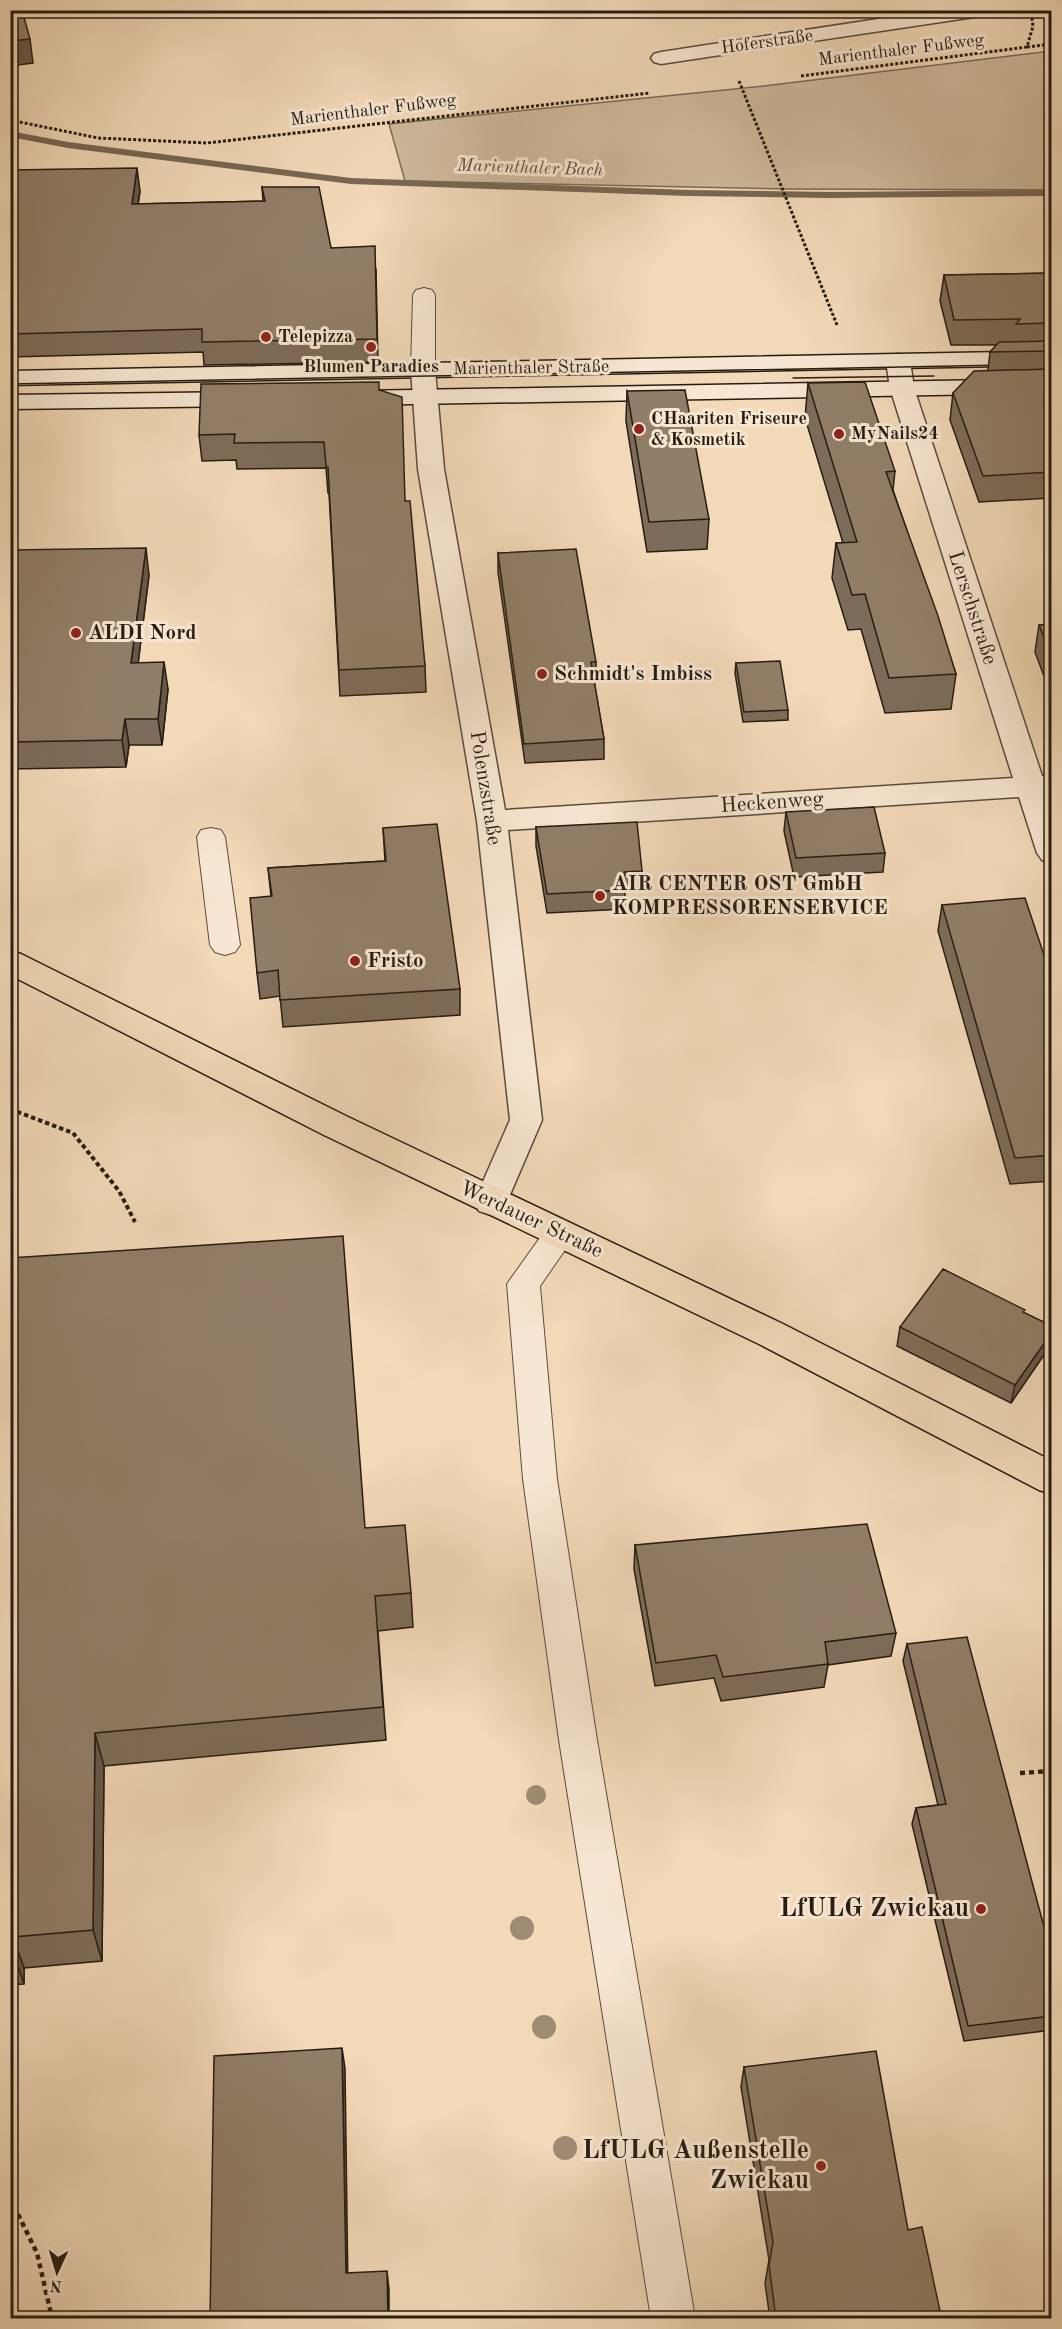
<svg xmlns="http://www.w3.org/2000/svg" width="1062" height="2329" font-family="'Old Standard TT',serif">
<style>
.green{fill:#cfb99c;stroke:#7b6a57;stroke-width:1.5}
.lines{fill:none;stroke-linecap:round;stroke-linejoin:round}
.stream{fill:#776754;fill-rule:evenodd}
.service-casing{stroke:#5a4b3c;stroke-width:2}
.minor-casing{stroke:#5a4b3c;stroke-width:3}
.secondary-casing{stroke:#271c12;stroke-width:3}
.primary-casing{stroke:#271c12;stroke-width:3}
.path-far2{stroke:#271c12;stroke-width:3;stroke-dasharray:3 2;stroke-linecap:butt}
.path-far1{stroke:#271c12;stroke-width:4;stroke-dasharray:4.5 3;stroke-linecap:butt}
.path{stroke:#271c12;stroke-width:4.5;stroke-dasharray:5 4;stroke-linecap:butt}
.service{fill:#f7e6d1;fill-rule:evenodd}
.minor{fill:#f7e6d1;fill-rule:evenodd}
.secondary{fill:#f7e6d1;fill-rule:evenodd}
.primary{fill:#f2d9b8;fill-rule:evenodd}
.tram{stroke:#271c12;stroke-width:1.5}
.tree{fill:#9e8b73}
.wall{fill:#7d6c59;stroke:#271c12;stroke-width:1.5}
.shaded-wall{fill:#665849;stroke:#271c12;stroke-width:1.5}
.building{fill:#917e68;stroke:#271c12;stroke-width:1.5}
.poi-dot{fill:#8f2418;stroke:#f7e6d1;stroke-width:2}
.labels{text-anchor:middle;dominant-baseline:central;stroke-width:6;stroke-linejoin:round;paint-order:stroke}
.far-street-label{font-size:18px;fill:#271c12;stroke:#f7e6d1}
.far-water-label{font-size:18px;font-style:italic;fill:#5d4e3e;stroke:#f7e6d1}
.far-poi-label{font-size:18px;font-weight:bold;fill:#271c12;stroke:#f7e6d1;text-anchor:start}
.street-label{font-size:21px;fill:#271c12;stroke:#f7e6d1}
.poi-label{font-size:21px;font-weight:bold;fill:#271c12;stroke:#f7e6d1;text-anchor:start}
.near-poi-label{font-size:26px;font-weight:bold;fill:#271c12;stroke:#f7e6d1;text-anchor:end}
</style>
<rect width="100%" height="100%" fill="#f2d9b8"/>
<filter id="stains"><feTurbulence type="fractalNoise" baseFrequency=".00333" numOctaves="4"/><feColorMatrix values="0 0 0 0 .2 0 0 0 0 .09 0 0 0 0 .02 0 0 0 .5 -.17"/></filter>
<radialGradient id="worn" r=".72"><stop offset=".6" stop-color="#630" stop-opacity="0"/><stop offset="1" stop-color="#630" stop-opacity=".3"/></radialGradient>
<path class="green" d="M1051 51V190L790 189 405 181 389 124 764 86Z"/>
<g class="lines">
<path class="stream" d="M10 131 68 142 351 178 688 190 830 192 1052 190V196L830 198 688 196 351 184 68 148 10 137Z"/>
<defs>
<path id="service" d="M424 288 432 290 435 295V370L431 375 423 377 415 375 411 370 413 295 416 290Z
M211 828 221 830 225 837 240 945 235 952 225 955 215 952 210 945 197 837 201 830Z
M560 1222 571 1225 576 1234 540 1286 557 1479 597 1740 695 2318H651L559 1740 523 1479 507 1284 549 1225Z"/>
<path id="minor" d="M937 10H991L988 14 981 16 661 64 654 62 651 58 654 54 661 52Z
M898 354 907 356 910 361 914 388 1042 776H1052V795H1048L1052 806V863L1042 860 1037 853 1019 797 508 830 542 1120 503 1211 491 1215 479 1211 474 1202 510 1120 477 821 418 469 411 370 414 365 423 363 432 365 435 370 444 469 505 810 1013 778 890 388 886 361 889 356Z"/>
<path id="secondary" d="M1052 351V365L10 385V371Z
M1052 379V393L357 405 348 403 345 398 348 393 357 391Z
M246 392 255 394 258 399 255 404 246 406 10 409V395Z"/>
<path id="primary" d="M10 951 21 954 348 1117 783 1324 1052 1461V1494L1039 1490 759 1344 324 1135 10 975Z"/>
</defs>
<use href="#service" class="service-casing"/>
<use href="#minor" class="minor-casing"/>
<use href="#secondary" class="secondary-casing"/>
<use href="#primary" class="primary-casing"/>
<path class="path-far2" d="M1027 47 1052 44
M801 76 1027 47 1033 26 1031 10
M739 81 837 325
M1045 113 1052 112
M10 120 98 138 207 143 650 93"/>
<path class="path-far1" d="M10 1109 73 1133 119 1191 135 1222"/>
<path class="path" d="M1020 1773 1052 1771
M10 2198 37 2253 52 2318"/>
<use href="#service" class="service"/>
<use href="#minor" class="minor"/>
<use href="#secondary" class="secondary"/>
<use href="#primary" class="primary"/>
<path class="tram" d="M793 378 934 376
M10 384 1004 365"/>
</g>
<g class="tree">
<circle cx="536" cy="1795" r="10"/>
<circle cx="522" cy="1928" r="12"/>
<circle cx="544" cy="2027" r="12"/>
<circle cx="565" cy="2148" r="12"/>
</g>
<path class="wall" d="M10 170 140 191 138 204 263 201 262 187 331 248 376 269 378 362 204 365 203 352 10 357Z
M1052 273V498L979 502 950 420 953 393 988 370 990 352 997 345H951L940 301 944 275Z
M808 383 895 471 893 490 956 674 951 709 885 713 861 629 848 630 832 578 836 543H843L805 418Z
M379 390 405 501 425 666 426 692 340 696 329 493H328L326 468 237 469 236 460 202 461 199 435Z
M627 391 709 519 707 549 647 552 626 421Z
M10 550 149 575 138 663 168 689 162 745H129L126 767 10 769Z
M498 553 596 662V681H594L604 739V759L525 763 498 572Z
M1052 575V592L1050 586Z
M1039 625H1052V698L1035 652Z
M736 663 788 710V720L743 722 735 673Z
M786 812 885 853 883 872 794 877 784 831Z
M536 827 642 871 641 890 625 891V909L547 913 536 846Z
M383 828 460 989V1015L283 1027 280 996 260 999 257 973 271 896 268 868 385 861Z
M942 905 1052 979V1181L1010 1184 938 931Z
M10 1258 365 1528 411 1593 413 1627 378 1631 386 1740 104 1766 102 1961 24 1968V1984L10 1985Z
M1024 1313 1050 1346 1011 1403 897 1346 900 1327Z
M635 1545 896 1633 891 1656 828 1665 824 1687 721 1701 714 1678 655 1686 634 1569Z
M907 1644 1052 1957V2030L964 2041 912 1824 916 1808 938 1805 903 1661Z
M744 2067 908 2230 940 2311 938 2319H770L765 2283 769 2260 741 2087Z"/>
<path class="shaded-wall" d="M30 39 33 63 10 66V41Z
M137 168 140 191 135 226 132 204Z
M146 548 149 575 135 689 131 663Z
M164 662 168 689 162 745 158 719Z
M125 719 129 745 126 767 122 740Z
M1052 1332V1339L1050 1346 1011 1403 1015 1385Z
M95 1733 104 1766 102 1961 93 1930Z
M13 1937 24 1968V1984L13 1953Z
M342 2048 345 2068 348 2291 346 2273Z
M387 2271 389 2289V2319H388Z"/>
<path class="building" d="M10 10H22L30 39 10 41Z
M137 168 132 204 265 201 262 187H319L331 248 375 246 377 339 202 342V329L10 334V170Z
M1052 273V323L1016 324 1020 319 954 320 944 275Z
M1052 341V351L990 352 999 342Z
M1052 369V472L983 476 953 393 974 371Z
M379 382V390L402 397 405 501H410L425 666 339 670 328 467H326L324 442 234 443 235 434 199 435 201 384Z
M865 382 895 471 886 472 938 616 956 674 889 678 865 594 852 595 836 543 857 542 808 383Z
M685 390 709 519 649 522 627 391Z
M146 548 131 663 164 662 158 719H125L122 740 10 742V550Z
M576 549 596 662H591L604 739 524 744 498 553Z
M1039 625H1052V658Z
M780 661 788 710 744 712 736 663Z
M874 807 885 853 796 858 786 812Z
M637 822 642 871 624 872 626 890 547 894 536 827Z
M437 824 460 989 280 1000 278 970 257 973 250 898 272 896 268 868 386 861 383 828Z
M1025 898 1052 979V1155L1015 1158 942 905Z
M343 1236 365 1528 405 1525 411 1593 375 1596 383 1707 95 1733 93 1930 13 1937V1953L10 1954V1258Z
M943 1269 1025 1310 1023 1312 1052 1326V1332L1015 1385 900 1327Z
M867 1524 896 1633 825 1642 828 1664 723 1677 716 1655 656 1663 635 1545Z
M967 1637 1052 1957V2016L968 2026 916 1808 946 1804 907 1644Z
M342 2048 346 2273 387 2271 388 2319H210L214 2056Z
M876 2051 908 2230 922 2227 940 2311 891 2315 892 2319H776L769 2265 773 2242 744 2067Z"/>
<g class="poi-dot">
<circle cx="266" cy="337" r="6"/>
<circle cx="371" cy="347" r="6"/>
<circle cx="639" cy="429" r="6"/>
<circle cx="839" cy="434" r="6"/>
<circle cx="76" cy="633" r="6"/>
<circle cx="542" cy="674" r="6"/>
<circle cx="600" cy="896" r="6"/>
<circle cx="355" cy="961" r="6"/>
<circle cx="981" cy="1909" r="6"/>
<circle cx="821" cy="2166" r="6"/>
</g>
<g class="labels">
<g class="far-street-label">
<text transform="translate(767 42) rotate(-8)">Hoferstraße</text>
<text transform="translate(901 50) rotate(-7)">Marienthaler Fußweg</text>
<text transform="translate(373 110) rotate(-7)">Marienthaler Fußweg</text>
<text transform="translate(531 368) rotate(-1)">Marienthaler Straße</text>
</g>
<g class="far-water-label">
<text transform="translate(530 168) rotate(2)">Marienthaler Bach</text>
</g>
<g class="far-poi-label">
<text x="278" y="337">Telepizza</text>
<text x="371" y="367" text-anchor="middle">Blumen Paradies</text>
<text x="651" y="419">CHaariten Friseure<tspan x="651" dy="21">&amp; Kosmetik</tspan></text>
<text x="851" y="434">MyNails24</text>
</g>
<g class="street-label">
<text transform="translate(972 608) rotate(72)">Lerschstraße</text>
<text transform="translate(485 788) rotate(81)">Polenzstraße</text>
<text transform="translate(772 803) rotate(-4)">Heckenweg</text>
<text transform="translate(531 1220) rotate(25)">Werdauer Straße</text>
</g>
<g class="poi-label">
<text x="88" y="633">ALDI Nord</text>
<text x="554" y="674">Schmidt's Imbiss</text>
<text x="612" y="884">AIR CENTER OST GmbH<tspan x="612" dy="24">KOMPRESSORENSERVICE</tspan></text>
<text x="367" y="961">Fristo</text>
</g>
<g class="near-poi-label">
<text x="969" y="1909">LfULG Zwickau</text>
<text x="809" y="2151">LfULG Außenstelle<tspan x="809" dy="30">Zwickau</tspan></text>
</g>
</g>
<rect width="1062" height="2329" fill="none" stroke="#f2d9b8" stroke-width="36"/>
<rect x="12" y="12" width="1038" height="2305" fill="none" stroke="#271c12" stroke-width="3"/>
<rect x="18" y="18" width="1026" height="2293" fill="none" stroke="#271c12" stroke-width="1.5"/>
<g transform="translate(57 2272) rotate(184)" stroke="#f7e6d1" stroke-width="4.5" paint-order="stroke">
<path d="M0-4.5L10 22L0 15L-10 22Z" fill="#271c12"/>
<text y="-9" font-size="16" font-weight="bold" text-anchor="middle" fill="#271c12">N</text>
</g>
<rect width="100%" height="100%" filter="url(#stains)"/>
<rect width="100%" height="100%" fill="url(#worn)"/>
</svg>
